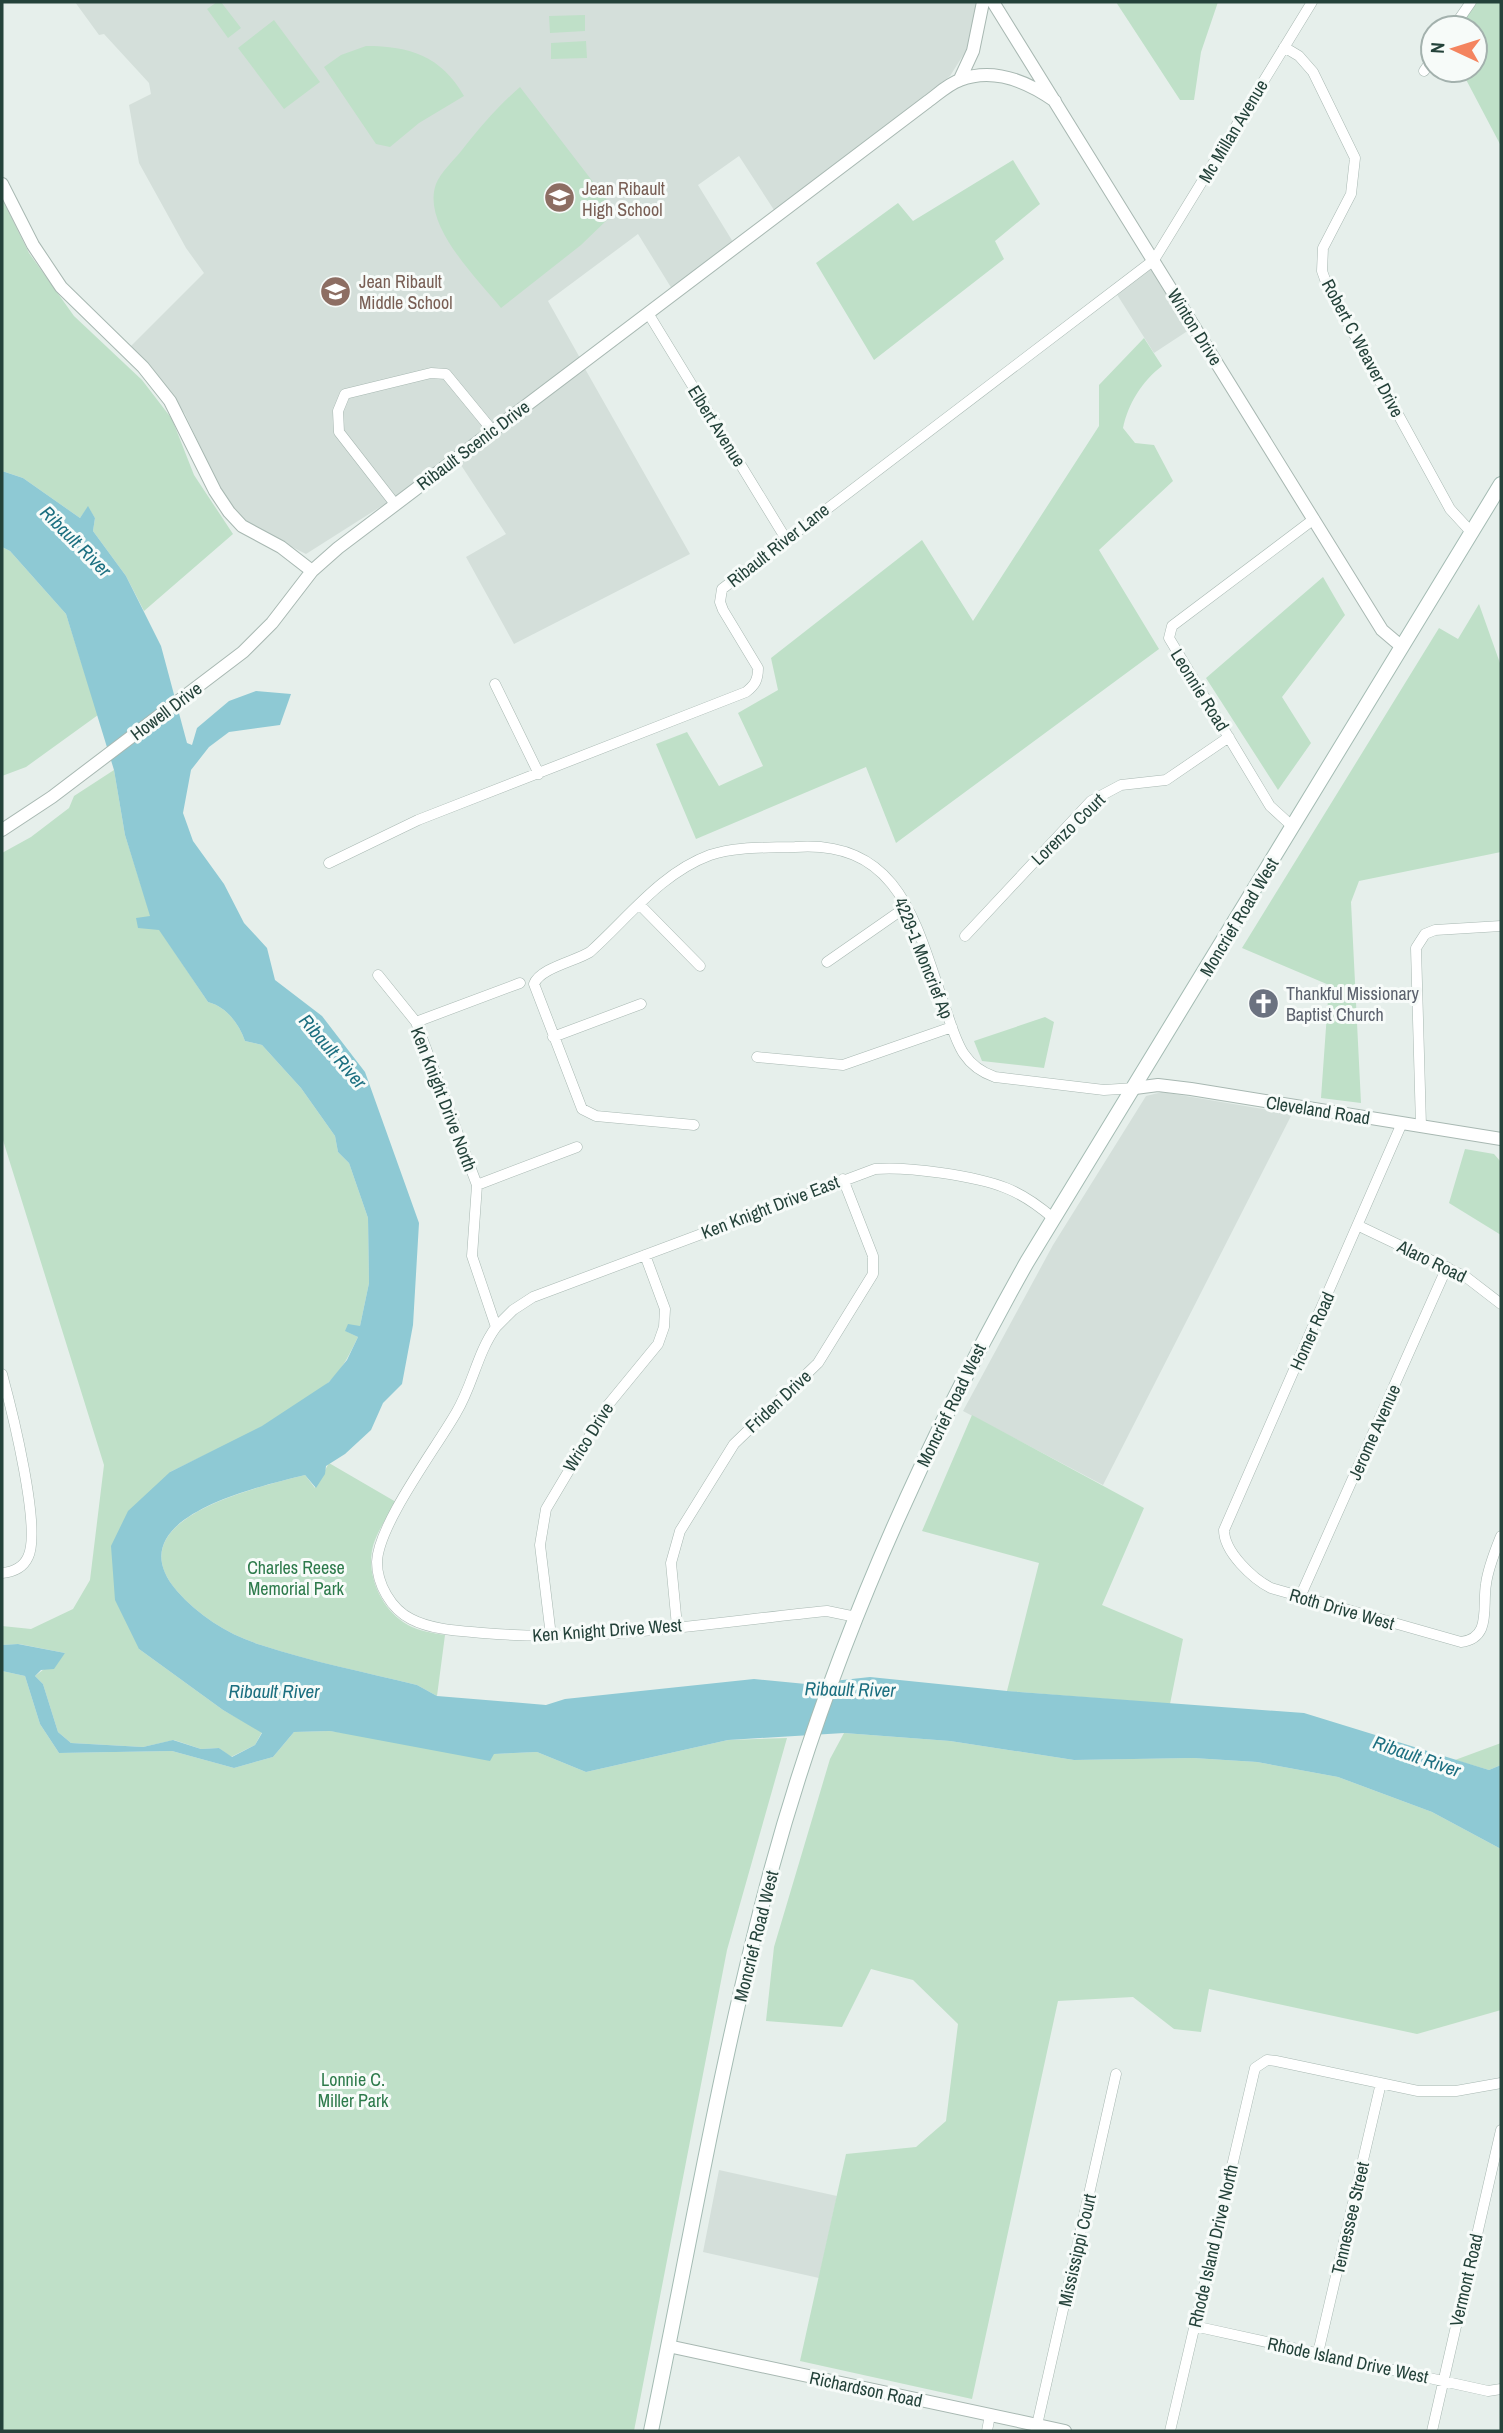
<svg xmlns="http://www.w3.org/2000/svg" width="1503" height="2433" font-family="'Archivo Narrow',sans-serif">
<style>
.built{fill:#d4dfda}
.green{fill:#bfe0c8}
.water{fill:#8ec9d4}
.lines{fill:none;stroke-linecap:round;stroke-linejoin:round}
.minor-casing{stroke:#a8b8b2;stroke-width:11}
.tertiary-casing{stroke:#a8b8b2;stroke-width:14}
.secondary-casing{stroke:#a4bbb3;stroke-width:16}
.minor{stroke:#fff;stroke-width:10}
.tertiary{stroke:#fff;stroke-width:12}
.secondary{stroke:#fff;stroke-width:14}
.labels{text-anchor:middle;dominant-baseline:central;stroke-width:6;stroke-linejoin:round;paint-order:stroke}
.street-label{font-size:18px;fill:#24423a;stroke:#f7fbf9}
.education-label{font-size:18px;fill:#785e54;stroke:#f7fbf9;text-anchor:start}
.worship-label{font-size:18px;fill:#5b616d;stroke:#f7fbf9;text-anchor:start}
.park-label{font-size:18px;fill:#2d7a4b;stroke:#f7fbf9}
.water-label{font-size:19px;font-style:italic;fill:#1c6f80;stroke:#f7fbf9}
</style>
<rect width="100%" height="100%" fill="#e6efeb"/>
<path class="built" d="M75 2H975L976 7 969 46 950 76 774 210 739 156 698 185 733 242 672 289 638 234 548 301 580 358 388 502 306 554 248 525 236 512 218 485 185 414 131 346 204 273 186 248 139 163 129 105 151 94 149 83 104 34 99 35Z
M1152 268 1189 330 1154 353 1116 293Z
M584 367 690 554 514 644 466 557 506 534 459 462Z
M1162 1092 1292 1114 1103 1485 963 1411 1053 1245 1146 1096Z
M719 2170 837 2196 819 2278 703 2252Z"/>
<path class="green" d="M217 2H221L241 28 228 38 207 9Z
M1116 2H1218L1201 52 1194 100H1180Z
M1475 2H1501V146L1461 70H1475V28H1457Z
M585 15V31L550 33 549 16Z
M274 20 320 82 284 109 238 48Z
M586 41 587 58 551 59V43Z
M366 46C410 46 441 56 464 96L419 123 390 147 376 144 324 67 341 55Z
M520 87 610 204 609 218 581 245 501 308C478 279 421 225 436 184 440 173 454 160 462 150 480 127 498 106 520 87Z
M1013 160 1040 204 995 241 1004 259 874 360 816 263 898 203 913 221Z
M2 199 29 253 74 316 142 380 172 419 194 475 233 534 144 611 126 576 93 531 95 518 88 507 80 518 23 478 2 471Z
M1144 338 1162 366C1142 381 1128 404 1123 428L1135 443 1154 445 1173 481 1099 550 1159 649 896 843 866 767 696 839 656 744 687 732 719 786 763 766 738 713 778 690 771 658 922 540 973 621 1099 426V385Z
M2 547 10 551 66 614 98 715 26 767 2 776Z
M1323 577 1345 615 1282 697 1311 743 1278 790 1206 678Z
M1479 604 1501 666V852L1359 881 1351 902 1361 1103 1321 1098 1329 985 1242 948 1439 628 1458 639Z
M114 770 125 835 151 917 208 1002C227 1007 239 1024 245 1041L262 1045 301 1088 335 1136 338 1152 349 1163 368 1218 369 1283 360 1326 346 1331 358 1337C350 1353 343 1369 329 1382 289 1418 219 1448 170 1472L139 1649 223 1710 262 1732 255 1745 231 1757 219 1748 201 1749 174 1740 143 1747 71 1743 58 1732 43 1684 35 1676 65 1653 19 1644 2 1645V1626L31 1629 73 1609 90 1580 104 1465 2 1137V853L31 837 69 808 74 796Z
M1045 1017 1054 1022 1044 1068 982 1061 974 1041Z
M1465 1149 1494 1154 1501 1162V1235L1449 1203Z
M972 1415 1144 1508 1102 1605 1183 1639 1170 1704 1007 1691 1039 1563 922 1531Z
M329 1463 396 1502C389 1514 380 1527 375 1540 363 1570 380 1610 408 1625 418 1631 433 1633 445 1635L437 1696 417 1685C365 1672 311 1662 261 1645 229 1635 199 1616 177 1591 114 1518 259 1487 305 1475L315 1488Z
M2 1671 25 1676 40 1724 59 1753 172 1751 234 1768 273 1757 294 1732 330 1731 494 1754 537 1752 586 1772 728 1740 787 1738 727 1950 634 2431H2Z
M844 1733 950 1741 1074 1760 1193 1758 1257 1762 1338 1777 1432 1812 1501 1849V2010L1417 2034 1209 1989 1201 2032 1174 2029 1133 1997 1058 2001 972 2399 800 2361 846 2154 916 2147 946 2121 958 2024 913 1980 871 1969 842 2027 766 2021 774 1947 830 1759Z
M1501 1743V1765L1489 1770 1455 1760Z"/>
<path class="water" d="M2 471 23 478 80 518 88 506 95 518 93 531 126 576 161 646 187 743 192 745 197 728 229 701 256 691 291 694 280 725 229 732 209 747 191 770 183 813 193 841 224 884 244 923 267 948 275 980 322 1016 365 1072 419 1223 413 1325 402 1384 383 1403 371 1430 345 1454 326 1466 325 1474 316 1488 305 1475C258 1487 114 1518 177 1591 199 1616 229 1635 261 1645 312 1662 365 1672 417 1685L437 1696 546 1705 565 1699 754 1679 806 1684 870 1677 1007 1691 1304 1713 1489 1770 1501 1765V1849L1432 1812 1338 1777 1257 1762 1193 1758 1074 1760 950 1741 844 1733 728 1740 586 1772 537 1752 494 1754 490 1761 330 1731 294 1732 273 1757 234 1768 172 1751 59 1753 40 1724 25 1676 2 1671V1645L18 1644 65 1653 54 1669 41 1670 35 1676 43 1684 58 1732 71 1743 143 1747 173 1740 201 1749 219 1748 232 1757 255 1745 262 1733 223 1710 139 1649 115 1600 111 1546 128 1511 170 1472 262 1426 329 1382 347 1360 358 1337 345 1331 348 1324 360 1326 369 1283 368 1218 349 1163 338 1152 335 1136 301 1088 262 1045 245 1041C239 1024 227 1007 208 1002L159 930 138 928 136 918 150 916 125 835 114 770 66 614 10 551 2 547Z"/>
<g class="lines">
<defs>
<path id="minor" d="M1453 28 1471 2
M1284 47 1299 56 1313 72 1355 158 1351 194 1323 248 1322 271 1327 285 1450 509 1472 533
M1424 71 1433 58
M648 313 786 539
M395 504 339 432 338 411 345 394 431 373 446 374 492 430
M495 684 539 774
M1293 827 1270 806 1169 638 1172 626 1314 519
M329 863 418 820 746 692C755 685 758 680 758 668L723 610 720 602 722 589 1154 260 1312 2
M640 905 700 966
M965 936 1091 801 1121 785 1166 780 1229 737
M827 962 906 907
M378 975 416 1022 477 1185 472 1256 496 1327C477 1353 473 1385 456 1413 436 1448 378 1525 377 1562 377 1584 391 1609 411 1619 432 1630 460 1631 483 1633 597 1643 714 1622 827 1611L856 1617
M416 1022 520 983
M553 1037 641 1004
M757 1057 843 1065 952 1027
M1402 1123 1224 1530C1224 1552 1253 1579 1271 1588L1461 1642C1492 1638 1482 1607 1486 1584 1488 1568 1495 1551 1501 1536
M694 1125 596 1116 582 1109 534 984C540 968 576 961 590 952 628 918 661 873 710 855 736 846 768 848 795 847 904 839 917 931 947 1013 957 1043 963 1066 995 1077L1104 1090 1135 1088
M1421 1126 1416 948 1425 934 1435 930 1501 926
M477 1185 577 1147
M1359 1226 1466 1277 1501 1304
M496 1327 513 1310 533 1297 875 1169C907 1166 976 1176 1006 1188 1024 1195 1039 1206 1053 1218
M2 1374C11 1407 42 1529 28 1557 23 1568 13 1572 2 1573
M1300 1597 1447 1267
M677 1626 671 1563 680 1531 734 1444 818 1363 873 1274V1256L843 1179
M551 1636 540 1545 546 1509 608 1405 658 1344 664 1327 665 1309 645 1255
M1194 2326 1488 2391 1501 2389
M1318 2353 1381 2083
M1037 2425 1116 2074
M987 2431 990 2415
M1170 2431 1255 2068 1267 2060 1276 2061 1418 2091H1456L1501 2083
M1432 2431 1501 2130"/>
<path id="tertiary" d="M993 2 1382 630 1402 647
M960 79 973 51 983 2
M2 184 33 245 61 287 143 367 170 401 215 491 229 512 242 526 281 547 312 571
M2 830 52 797 243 652 272 623 312 571 338 548 927 102C937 95 948 84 960 80 993 67 1028 82 1055 101
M1135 1088 1158 1085 1191 1089 1501 1139
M668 2346 1065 2431"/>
<path id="secondary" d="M651 2431C690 2243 722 2052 772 1867 830 1655 920 1452 1027 1262L1501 484"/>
</defs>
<use href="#minor" class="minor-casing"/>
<use href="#tertiary" class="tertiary-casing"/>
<use href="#secondary" class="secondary-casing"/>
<use href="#minor" class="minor"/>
<use href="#tertiary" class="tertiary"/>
<use href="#secondary" class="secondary"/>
</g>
<defs>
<symbol id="school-disc" viewBox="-11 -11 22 22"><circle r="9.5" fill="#8d6e63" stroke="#f7fbf9"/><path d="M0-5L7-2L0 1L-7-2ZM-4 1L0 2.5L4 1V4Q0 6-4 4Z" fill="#fff"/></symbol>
<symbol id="church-disc" viewBox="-11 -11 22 22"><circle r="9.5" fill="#6b7280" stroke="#f7fbf9"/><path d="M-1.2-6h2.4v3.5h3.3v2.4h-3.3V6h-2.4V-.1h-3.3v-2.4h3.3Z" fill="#fff"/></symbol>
</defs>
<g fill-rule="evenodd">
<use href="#school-disc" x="542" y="180" width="35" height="35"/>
<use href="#school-disc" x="318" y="274" width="35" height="35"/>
<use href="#church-disc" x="1246" y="986" width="35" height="35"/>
</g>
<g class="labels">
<g class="street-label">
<text transform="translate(1233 131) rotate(-59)">Mc Millan Avenue</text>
<text transform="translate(1195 327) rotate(58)">Winton Drive</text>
<text transform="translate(1363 348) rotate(62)">Robert C Weaver Drive</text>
<text transform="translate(717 426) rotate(58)">Elbert Avenue</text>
<text transform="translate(473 445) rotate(-37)">Ribault Scenic Drive</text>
<text transform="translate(778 545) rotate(-38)">Ribault River Lane</text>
<text transform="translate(1200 690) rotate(58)">Leonnie Road</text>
<text transform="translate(166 711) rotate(-37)">Howell Drive</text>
<text transform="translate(1068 829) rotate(-44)">Lorenzo Court</text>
<text transform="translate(1239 917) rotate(-59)">Moncrief Road West</text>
<text transform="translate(924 958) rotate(68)">4229-1 Moncrief Ap</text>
<text transform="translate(444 1099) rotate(69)">Ken Knight Drive North</text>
<text transform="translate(1318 1110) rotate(9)">Cleveland Road</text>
<text transform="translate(770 1207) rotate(-21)">Ken Knight Drive East</text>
<text transform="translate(1432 1261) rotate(26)">Alaro Road</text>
<text transform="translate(1312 1331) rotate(-66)">Homer Road</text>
<text transform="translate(778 1401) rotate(-43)">Friden Drive</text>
<text transform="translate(951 1405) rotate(-64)">Moncrief Road West</text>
<text transform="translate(1374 1432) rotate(-66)">Jerome Avenue</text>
<text transform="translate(588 1437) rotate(-58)">Wrico Drive</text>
<text transform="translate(1342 1609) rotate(16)">Roth Drive West</text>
<text transform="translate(607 1630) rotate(-4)">Ken Knight Drive West</text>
<text transform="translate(756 1936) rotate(-76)">Moncrief Road West</text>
<text transform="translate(1350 2218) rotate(-77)">Tennessee Street</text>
<text transform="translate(1213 2246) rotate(-77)">Rhode Island Drive North</text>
<text transform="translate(1077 2250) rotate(-77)">Mississippi Court</text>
<text transform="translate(1466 2280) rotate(-77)">Vermont Road</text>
<text transform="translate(1348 2360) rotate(12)">Rhode Island Drive West</text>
<text transform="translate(866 2389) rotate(12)">Richardson Road</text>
</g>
<g class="education-label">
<text x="582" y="188">Jean Ribault<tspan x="582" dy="21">High School</tspan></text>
<text x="359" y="281">Jean Ribault<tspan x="359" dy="21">Middle School</tspan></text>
</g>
<g class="worship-label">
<text x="1286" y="993">Thankful Missionary<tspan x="1286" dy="21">Baptist Church</tspan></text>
</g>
<g class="park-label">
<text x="296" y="1567">Charles Reese<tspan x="296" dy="21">Memorial Park</tspan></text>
<text x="353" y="2079">Lonnie C.<tspan x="353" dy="21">Miller Park</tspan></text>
</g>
<g class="water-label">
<text transform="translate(76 541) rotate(45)">Ribault River</text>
<text transform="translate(333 1051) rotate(49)">Ribault River</text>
<text transform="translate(850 1689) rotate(1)">Ribault River</text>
<text x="274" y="1691">Ribault River</text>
<text transform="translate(1417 1756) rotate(19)">Ribault River</text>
</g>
</g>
<rect width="1503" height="2433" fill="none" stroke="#24423a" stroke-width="7"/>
<g transform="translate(1454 49) rotate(274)"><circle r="33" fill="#f7fbf9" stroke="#a3b1ad" stroke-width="2"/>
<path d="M0-5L12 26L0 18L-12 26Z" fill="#f4845f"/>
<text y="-10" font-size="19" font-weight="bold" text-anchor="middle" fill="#24423a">N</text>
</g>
</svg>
